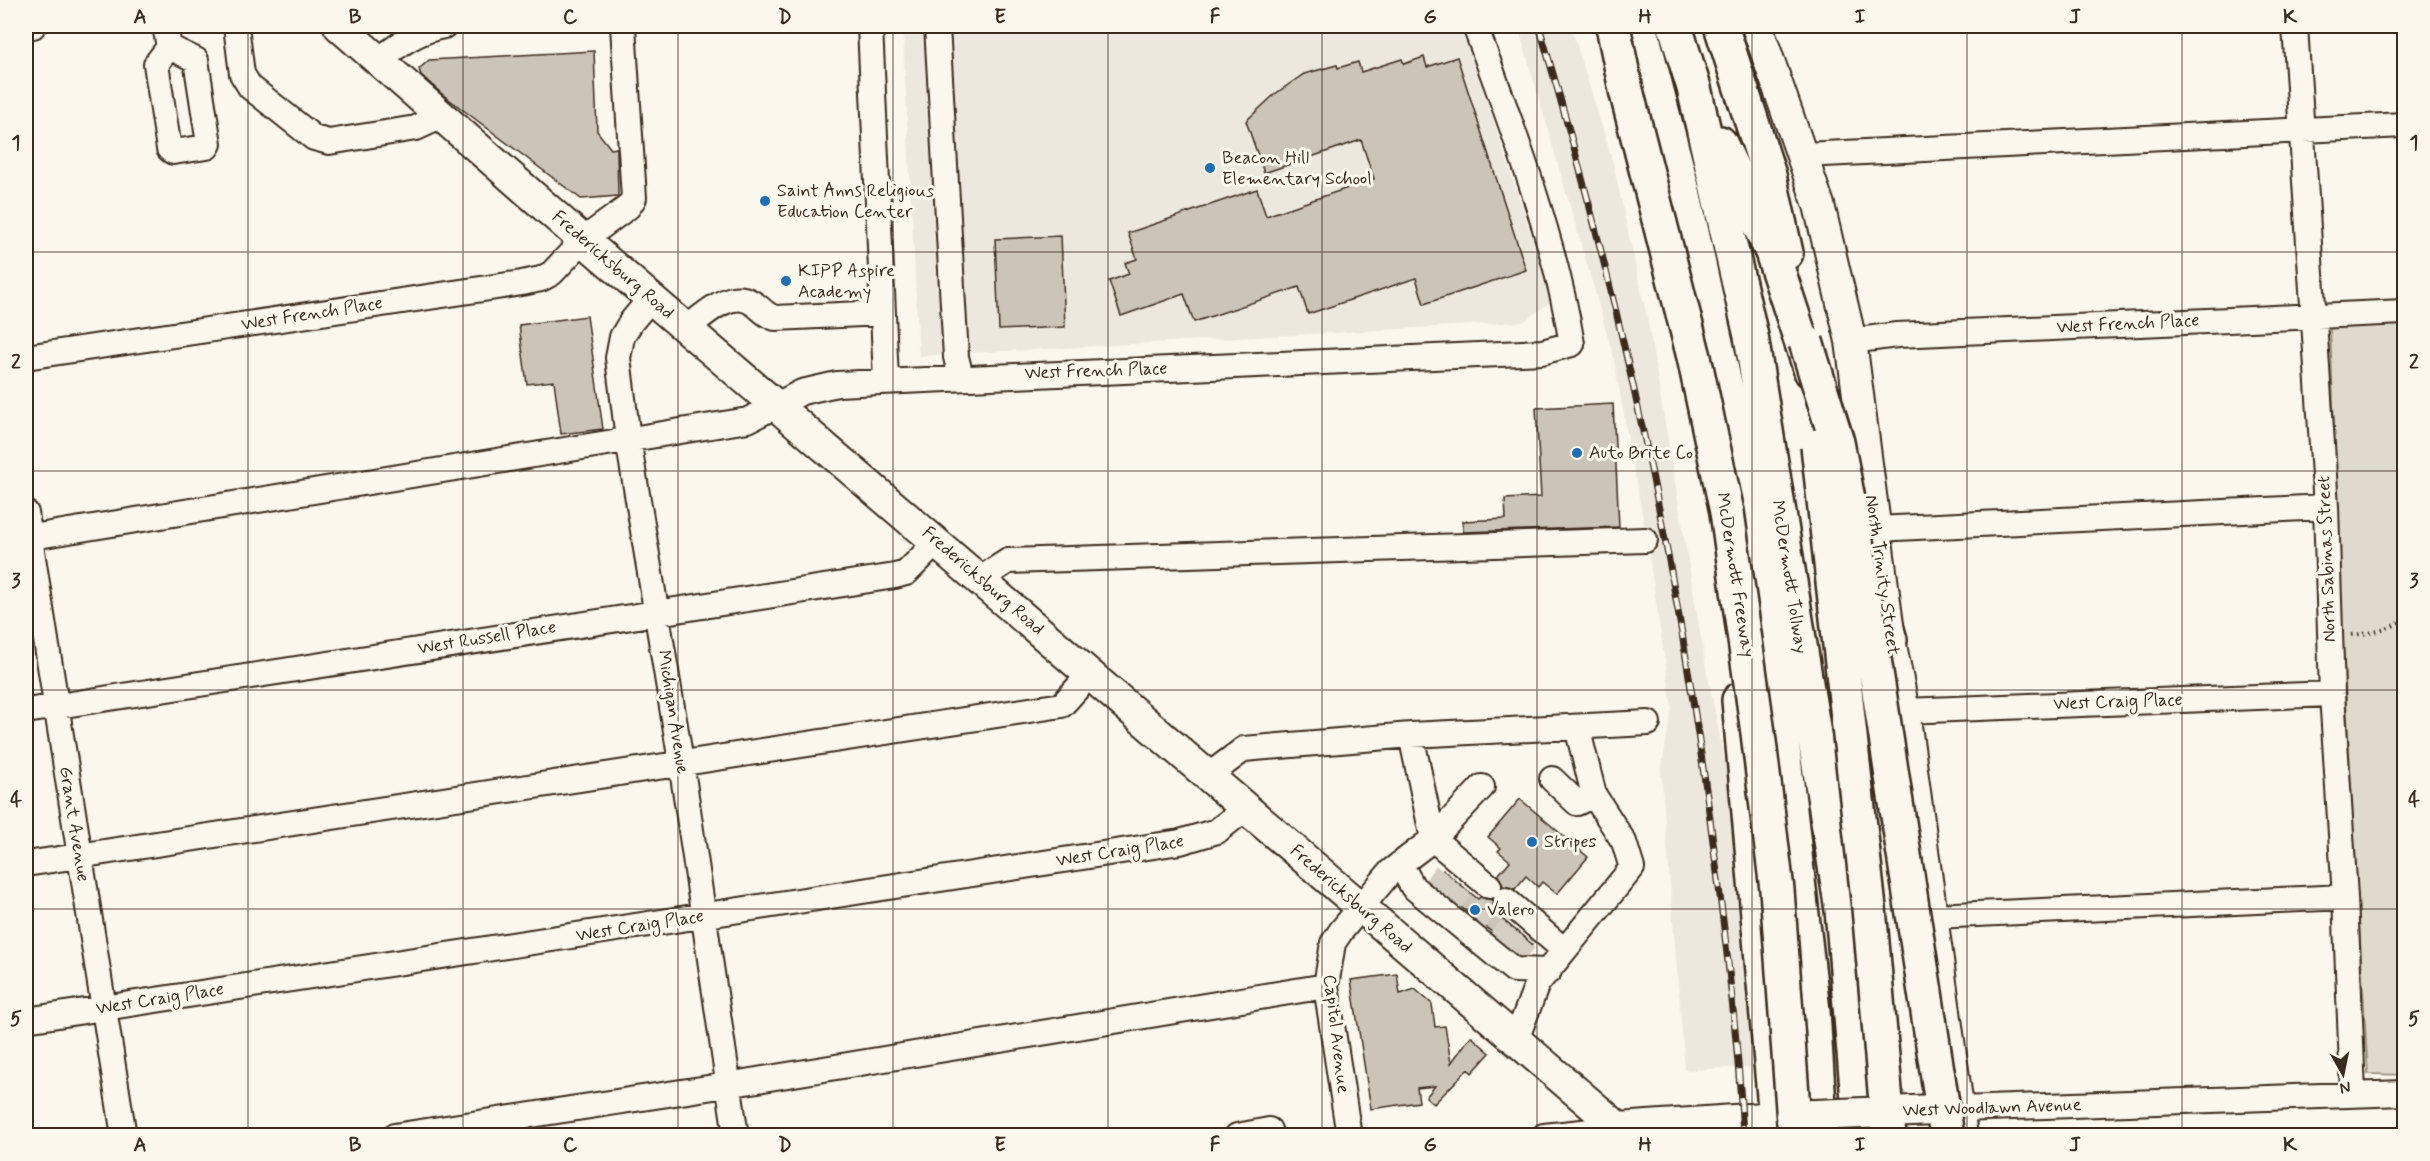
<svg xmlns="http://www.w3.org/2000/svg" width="2430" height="1161" font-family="Mynerve,sans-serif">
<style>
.built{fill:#ede8dd}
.green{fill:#dfd9ce;stroke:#8d8276;stroke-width:1.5}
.building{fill:#ccc4b9;stroke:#3b2a1e;stroke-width:1.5}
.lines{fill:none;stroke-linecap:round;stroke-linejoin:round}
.minor-tunnel{stroke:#d5cec3;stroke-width:24;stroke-dasharray:24 12;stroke-linecap:butt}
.minor-casing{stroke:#3b2a1e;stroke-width:28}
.major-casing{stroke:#3b2a1e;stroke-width:34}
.highway-casing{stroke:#3b2a1e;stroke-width:38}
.path{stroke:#3b2a1e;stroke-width:4;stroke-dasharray:1.5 4.5;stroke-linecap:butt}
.minor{stroke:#fbf7ec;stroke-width:24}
.major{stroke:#fbf7ec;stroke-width:30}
.highway{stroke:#fbf7ec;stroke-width:33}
.rail-casing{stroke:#3b2a1e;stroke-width:7}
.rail{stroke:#fbf7ec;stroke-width:4.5;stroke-dasharray:14;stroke-linecap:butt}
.major-bridge-casing{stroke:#3b2a1e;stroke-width:34;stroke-linecap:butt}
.highway-bridge-casing{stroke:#3b2a1e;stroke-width:38;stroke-linecap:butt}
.major-bridge{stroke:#fbf7ec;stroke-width:30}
.highway-bridge{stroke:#fbf7ec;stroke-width:33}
.grid{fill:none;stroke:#3b2a1e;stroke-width:1.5;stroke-opacity:0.55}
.poi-dot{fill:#1f6fb2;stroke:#fbf7ec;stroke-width:2}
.labels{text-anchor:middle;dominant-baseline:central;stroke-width:6;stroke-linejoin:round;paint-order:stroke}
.poi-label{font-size:18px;fill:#3b2a1e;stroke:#fbf7ec;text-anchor:start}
.street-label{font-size:18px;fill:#3b2a1e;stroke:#fbf7ec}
.neatline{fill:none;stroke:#3b2a1e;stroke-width:2}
.grid-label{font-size:20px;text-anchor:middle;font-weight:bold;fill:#3b2a1e}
</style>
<rect width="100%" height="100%" fill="#fbf7ec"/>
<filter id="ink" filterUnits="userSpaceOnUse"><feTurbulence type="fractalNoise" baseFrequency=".0167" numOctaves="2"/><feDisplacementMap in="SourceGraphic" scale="12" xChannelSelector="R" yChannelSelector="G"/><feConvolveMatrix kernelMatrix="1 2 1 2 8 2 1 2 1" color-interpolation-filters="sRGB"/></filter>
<g filter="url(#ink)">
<path class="built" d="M1142 26H1462L1553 300 1523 322 919 356 903 36Z
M1518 26H1571L1612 159 1648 322 1706 667 1727 773 1746 915 1755 1067 1685 1070 1661 771 1672 707 1645 530 1613 355Z"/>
<path class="green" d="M2404 322V1075L2368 1074 2344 663 2330 326Z"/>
<path class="building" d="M594 51 597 131 611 149 617 148 618 196 581 199 442 94 421 75 419 69 429 60Z
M1424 57 1427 67 1457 57 1526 270 1424 304 1416 278 1308 314 1299 287 1194 322 1184 294 1121 316 1109 281 1129 274 1125 263 1137 259 1128 233 1257 189 1266 216 1374 179 1361 140 1264 173 1246 121 1275 94 1304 74 1337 65 1338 68 1358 62 1361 72 1402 59 1404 64Z
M1061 236 1065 327 999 330 995 239Z
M587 316 603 429 561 434 554 381 527 384 519 325Z
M1613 404 1619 527 1463 532V521L1506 519 1505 499 1541 497 1536 408Z
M1520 799 1588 857 1557 894 1542 882 1538 887 1526 876 1515 889 1503 886 1498 875 1510 861 1498 851 1501 848 1488 837Z
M1443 870 1478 899 1480 897 1492 900 1497 911 1495 913 1532 944 1522 956 1432 884Z
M1397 974 1400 994 1415 989 1432 1004 1435 1027 1445 1026 1451 1063 1471 1036 1490 1053 1472 1073 1468 1069 1434 1104 1426 1097 1435 1086 1417 1088 1419 1102 1371 1109 1351 980Z"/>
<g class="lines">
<path class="minor-tunnel" d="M1431 892 1446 872
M1447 906 1463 886
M1472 926 1497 893
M1495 946 1511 927
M1510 958 1526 940"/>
<defs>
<path id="minor" d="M165 26 169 47 156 64 169 149 173 152 207 147 209 144 196 60 169 47
M236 26 242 74 250 87 314 138 329 142 416 128 442 116
M870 26 886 380
M937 26 956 357 961 377
M2295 26 2326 507 2332 694 2345 897 2353 1093
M26 27 33 26
M378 61C399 44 417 31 444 26
M1804 155 2404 125
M651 298 631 322 622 337 618 358 628 439 681 762 736 1136
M687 328C703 316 729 289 751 302 761 307 764 315 775 318L883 313
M1851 341 1897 335 2404 312
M26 357 522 283 541 279 552 273 583 240 628 207 634 198 623 26
M26 513 124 1136
M1876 529 2326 507
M26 538 748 420 802 392 837 384 1542 352 1572 344C1555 239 1512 126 1475 26
M980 579 1008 561 1645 540
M26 711 895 576 906 573 937 542
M1904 711 2332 694
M1208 776 1244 749 1411 735 1648 723
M1552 779 1577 803 1594 795
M1482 787 1433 839 1489 886
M26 864 1062 705 1090 674
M1400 864 1413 887 1514 970 1549 971
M1506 900 1564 950
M1934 916 2345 897
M26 1020 1180 842 1217 831 1246 808
M1516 1040 1537 984 1632 868 1624 842 1594 795 1577 727
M1960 1109 2404 1093
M394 1136 727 1085 1326 986
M1237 1136 1269 1130 1271 1136
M1349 1136 1326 986 1333 943 1341 931 1391 871 1433 839 1411 735
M1544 1136 1619 1128"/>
<path id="major" d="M339 26 583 240 1628 1136
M1757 26 1819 205 1851 341 1890 640 1904 711 1962 1136
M1619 1128 1791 1116"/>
<path id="highway" d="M1640 26 1683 191 1733 421 1765 592 1813 1011 1821 1136
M1675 26 1694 88 1751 336 1842 910 1861 1136
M1721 26 1769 175 1786 253
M1720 143 1772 252 1811 371
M1874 584 1890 640
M1739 700 1776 1119"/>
</defs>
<use href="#minor" class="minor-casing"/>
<use href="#major" class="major-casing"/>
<use href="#highway" class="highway-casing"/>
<path class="path" d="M2404 418 2402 443 2404 460
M2404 564V597
M2352 635C2371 633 2389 631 2404 619"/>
<use href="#minor" class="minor"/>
<use href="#major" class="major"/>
<use href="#highway" class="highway"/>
<defs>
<path id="rail" d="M1539 26C1619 293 1678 565 1713 842 1726 939 1738 1037 1743 1136"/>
</defs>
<use href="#rail" class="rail-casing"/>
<use href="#rail" class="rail"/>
<defs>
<path id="major-bridge" d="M1791 1116 1936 1110"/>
<path id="highway-bridge" d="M1613 26 1626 90 1694 357 1727 512 1758 733 1777 890 1795 1136
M1806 342 1837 442 1856 541 1947 1136
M1818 446 1869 908 1889 1136"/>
</defs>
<use href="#major-bridge" class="major-bridge-casing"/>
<use href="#highway-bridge" class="highway-bridge-casing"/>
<use href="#major-bridge" class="major-bridge"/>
<use href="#highway-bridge" class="highway-bridge"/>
</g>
</g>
<path class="grid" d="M248 26V1136M463 26V1136M678 26V1136M893 26V1136M1108 26V1136M1322 26V1136M1537 26V1136M1752 26V1136M1967 26V1136M2182 26V1136M26 252H2404M26 471H2404M26 690H2404M26 909H2404"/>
<g class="poi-dot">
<circle cx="1210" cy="168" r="6"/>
<circle cx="765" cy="201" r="6"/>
<circle cx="786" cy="281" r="6"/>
<circle cx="1577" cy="453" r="6"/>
<circle cx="1532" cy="842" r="6"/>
<circle cx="1475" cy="910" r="6"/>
</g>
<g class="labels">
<g class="poi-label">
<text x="1222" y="158">Beacon Hill<tspan x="1222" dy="21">Elementary School</tspan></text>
<text x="777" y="191">Saint Anns Religious<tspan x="777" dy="21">Education Center</tspan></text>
<text x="798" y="271">KIPP Aspire<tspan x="798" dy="21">Academy</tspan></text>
<text x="1589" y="453">Auto Brite Co</text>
<text x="1544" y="842">Stripes</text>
<text x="1487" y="910">Valero</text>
</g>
<g class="street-label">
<text transform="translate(613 265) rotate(41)">Fredericksburg Road</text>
<text transform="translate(312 314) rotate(-9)">West French Place</text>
<text transform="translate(2128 324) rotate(-3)">West French Place</text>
<text transform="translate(1096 371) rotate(-2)">West French Place</text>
<text transform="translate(2327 559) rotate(-92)">North Sabinas Street</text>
<text transform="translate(1735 575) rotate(81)">McDermott Freeway</text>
<text transform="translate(1882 575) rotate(82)">North Trinity Street</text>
<text transform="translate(1789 577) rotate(81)">McDermott Tollway</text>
<text transform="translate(983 581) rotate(41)">Fredericksburg Road</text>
<text transform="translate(487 638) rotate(-9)">West Russell Place</text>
<text transform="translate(2118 702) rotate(-2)">West Craig Place</text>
<text transform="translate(673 712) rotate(81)">Michigan Avenue</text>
<text transform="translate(74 824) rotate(81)">Grant Avenue</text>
<text transform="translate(1120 851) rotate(-9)">West Craig Place</text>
<text transform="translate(1351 899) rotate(41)">Fredericksburg Road</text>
<text transform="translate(640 926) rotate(-9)">West Craig Place</text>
<text transform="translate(160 999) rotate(-9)">West Craig Place</text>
<text transform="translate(1336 1034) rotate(83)">Capitol Avenue</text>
<text transform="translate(1992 1108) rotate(-2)">West Woodlawn Avenue</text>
</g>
</g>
<rect width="2430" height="1161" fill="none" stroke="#fbf7ec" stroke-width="66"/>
<g transform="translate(2343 1074) rotate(171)" stroke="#fbf7ec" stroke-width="4.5" paint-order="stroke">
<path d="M0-4.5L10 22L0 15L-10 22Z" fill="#3b2a1e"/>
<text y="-9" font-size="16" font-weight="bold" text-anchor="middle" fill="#3b2a1e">N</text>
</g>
<rect x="33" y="33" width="2364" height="1095" class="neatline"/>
<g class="grid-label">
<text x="140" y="23">A</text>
<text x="355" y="23">B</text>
<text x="570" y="23">C</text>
<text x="785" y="23">D</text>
<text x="1000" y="23">E</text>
<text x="1215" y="23">F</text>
<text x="1430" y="23">G</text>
<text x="1645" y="23">H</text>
<text x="1860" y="23">I</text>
<text x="2075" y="23">J</text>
<text x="2290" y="23">K</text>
<text x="16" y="149">1</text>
<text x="2414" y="149">1</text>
<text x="16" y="368">2</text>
<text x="2414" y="368">2</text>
<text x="16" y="587">3</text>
<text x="2414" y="587">3</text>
<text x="16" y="806">4</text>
<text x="2414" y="806">4</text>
<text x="16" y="1025">5</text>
<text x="2414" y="1025">5</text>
<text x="140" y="1151">A</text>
<text x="355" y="1151">B</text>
<text x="570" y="1151">C</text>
<text x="785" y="1151">D</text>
<text x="1000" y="1151">E</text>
<text x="1215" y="1151">F</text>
<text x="1430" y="1151">G</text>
<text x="1645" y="1151">H</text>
<text x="1860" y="1151">I</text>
<text x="2075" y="1151">J</text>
<text x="2290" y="1151">K</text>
</g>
</svg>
